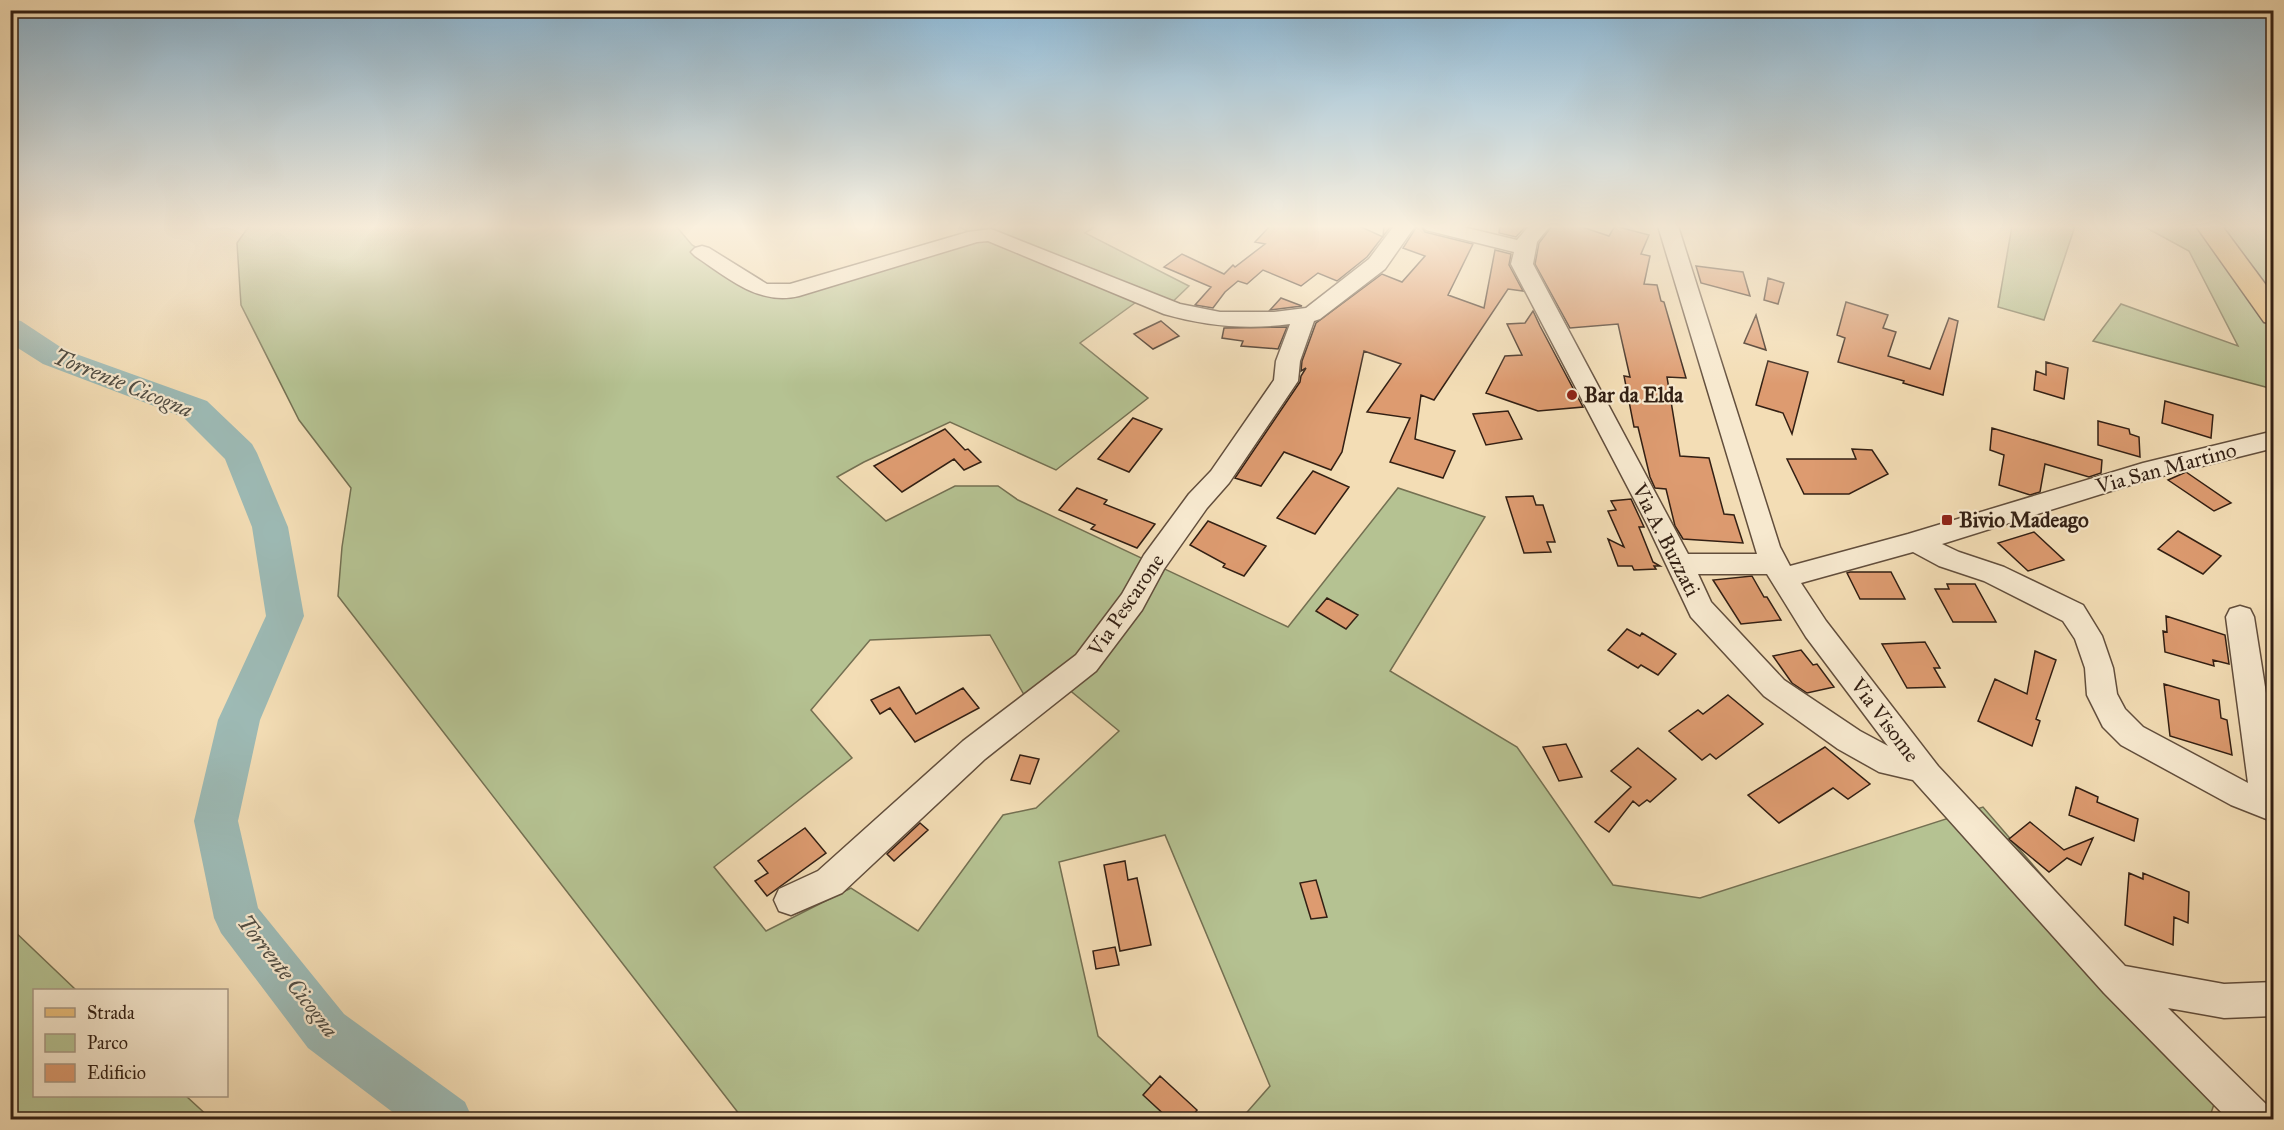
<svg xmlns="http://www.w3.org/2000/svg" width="2284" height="1130" font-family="'IM FELL Great Primer',serif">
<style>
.green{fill:#b5c292;stroke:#747052;stroke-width:1.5;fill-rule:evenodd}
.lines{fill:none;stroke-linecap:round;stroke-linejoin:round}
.river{fill:#9dbab5;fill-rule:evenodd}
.building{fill:#dd9b70;stroke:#321f13;stroke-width:1.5}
.minor-casing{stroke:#624e3c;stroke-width:3}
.major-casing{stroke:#321f13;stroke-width:3}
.minor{fill:#f7e9cf;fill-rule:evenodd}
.major{fill:#eabe7a;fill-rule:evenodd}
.poi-dot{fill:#8f2418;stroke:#f7e9cf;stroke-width:2}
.labels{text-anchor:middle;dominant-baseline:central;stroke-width:4.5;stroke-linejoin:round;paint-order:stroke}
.poi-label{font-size:21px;font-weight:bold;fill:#321f13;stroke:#f7e9cf;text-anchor:start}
.street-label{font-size:21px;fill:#321f13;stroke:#f7e9cf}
.water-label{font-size:22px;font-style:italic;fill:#524e44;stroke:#f7e9cf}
</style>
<rect width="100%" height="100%" fill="#f3ddb5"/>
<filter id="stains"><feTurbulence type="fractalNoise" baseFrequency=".00333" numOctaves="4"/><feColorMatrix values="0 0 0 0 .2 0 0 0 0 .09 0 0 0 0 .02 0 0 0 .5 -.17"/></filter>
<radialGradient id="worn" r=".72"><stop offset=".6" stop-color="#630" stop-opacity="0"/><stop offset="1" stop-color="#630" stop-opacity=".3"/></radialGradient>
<path class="green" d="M249 226H676L692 245 773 292 974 235 958 226H1096L1085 233 1189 286 1164 310 1139 300 1080 343 1148 398 1056 470 950 422 864 462 837 477 886 521 955 486H998L1018 500 1288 627 1398 488 1485 517 1390 671 1517 747 1613 885 1700 898 1983 807 2119 965 2225 1072 2209 1119H1241L1270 1086 1165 835 1059 862 1098 1036 1187 1119H743L338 596 342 547 351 488 299 420 241 305 237 243ZM990 635 1027 700 1056 679 1119 731 1036 808 1003 815 918 931 851 888 766 931 714 867 852 758 811 710 870 640Z
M2012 226H2075L2044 320 1998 307Z
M2143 226H2273V389L2093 341 2121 304 2238 346 2189 251Z
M11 928 76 990H34V1096H186L211 1119H11Z"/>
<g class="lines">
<path class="river" d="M10 318 21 321 65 350 207 401 252 444 257 453 288 527 304 616 260 720 238 821 258 908 344 1014 465 1102 473 1120H403L308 1048 221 933 214 918 194 821 218 720 266 616 252 527 225 459 183 417 43 364 10 343Z"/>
</g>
<path class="building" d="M1270 226H1359L1383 237 1384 226H1391L1367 257 1337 281 1318 273 1301 286 1263 270 1247 284 1238 281 1225 292 1213 308 1195 305 1211 287 1164 267 1182 254 1224 274 1233 265 1235 267 1265 244 1255 242Z
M1417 226H1421L1425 232 1473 244 1448 295 1484 308 1495 250 1511 254 1509 265 1523 291 1508 289 1434 400 1421 395 1415 439 1455 451 1443 478 1390 462 1410 418 1367 412 1401 364 1364 351 1342 452 1331 470 1284 452 1261 486 1235 478 1300 382 1301 376 1306 368 1301 371 1302 361 1316 323 1382 274 1402 282 1425 256 1403 248Z
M1500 226H1526L1516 237 1499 233Z
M1552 226H1579L1609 236 1615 226 1649 235 1641 254 1650 256 1644 284 1657 285 1661 301 1664 302 1686 378 1667 377 1680 456 1709 458 1724 514 1734 515 1743 543 1683 539 1675 526 1666 489 1655 488 1650 477 1638 427H1634L1624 376 1630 377 1618 324 1570 328 1535 264 1539 243Z
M1696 266 1743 272 1750 296 1701 283Z
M1768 278 1784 283 1778 304 1764 300Z
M1281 298 1302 306 1270 310Z
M1846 302 1888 315 1883 328 1896 332 1888 356 1930 369 1949 318 1958 321 1943 395 1903 383 1904 381 1838 362 1845 338 1837 335Z
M1533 311 1540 326 1583 407 1538 411 1486 393 1505 356 1522 355 1507 324 1525 323Z
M1756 315 1766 350 1744 343Z
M1161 321 1179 336 1153 349 1134 334Z
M1287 327 1278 349 1241 346 1243 341 1222 338 1224 328Z
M1768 361 1808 372 1792 434 1783 413 1756 405Z
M2046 362 2068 368 2064 399 2034 390 2036 371 2046 375Z
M2165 401 2213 415 2211 438 2162 423Z
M1508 411 1522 439 1486 445 1473 414Z
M1133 418 1162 429 1129 472 1098 459Z
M2098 421 2129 429 2130 434 2139 437 2140 457 2098 445Z
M1992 428 2102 460 2101 473 2089 477 2045 464 2040 492 2030 495 1999 485 2004 455 1990 450Z
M945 429 965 450 968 449 981 462 964 470 954 459 902 492 874 466Z
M1852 449 1872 450 1888 474 1849 494H1804L1787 459H1856Z
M1313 471 1349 487 1315 534 1277 518Z
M2186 472 2231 503 2214 511 2168 480Z
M1077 488 1107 500 1104 504 1155 524 1137 548 1091 529 1095 525 1059 510Z
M1533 496 1536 505H1543L1555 542H1547L1551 552 1524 553 1506 497Z
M1631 499 1644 527H1639L1653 562 1660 566H1654L1656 569 1634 570 1632 566H1618L1608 539 1624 547 1608 511 1616 510 1611 501Z
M1208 521 1266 546 1244 576 1223 567 1225 564 1190 545Z
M2178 531 2221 556 2203 574 2158 549Z
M2034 532 2064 560 2028 571 1998 543Z
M1850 572H1891L1905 599H1860L1847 573Z
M1752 576 1764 597H1767L1781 620 1741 624 1713 580Z
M1947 584H1975L1996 622H1953L1935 589H1949Z
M1327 598 1358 615 1346 629 1316 611Z
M2166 616 2225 635 2229 664 2213 660 2214 666 2165 652 2163 631 2167 632Z
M1627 629 1640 636 1642 633 1676 654 1658 675 1641 665 1638 668 1608 650Z
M1925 642 1940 668H1934L1945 687 1907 688 1882 644Z
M1801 650 1813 665 1817 664 1834 687 1807 693 1792 683 1773 656Z
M2035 651 2056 660 2036 719 2040 721 2032 746 1978 721 1995 679 2027 694Z
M2164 684 2219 700 2221 718 2227 720 2232 755 2170 736Z
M899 687 916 714 963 688 979 708 915 742 890 708 880 714 871 700Z
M1728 695 1763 724 1716 759 1710 754 1702 760 1669 731 1698 710 1703 714Z
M1566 744 1582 777 1559 781 1543 747Z
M1825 747 1870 784 1848 799 1833 788 1779 823 1748 795Z
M1638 748 1676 779 1650 802 1647 800 1639 806 1633 801 1609 832 1595 822 1631 787 1611 771Z
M1020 755 1039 759 1030 784 1011 780Z
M2076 787 2098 797 2097 802 2138 819 2134 841 2069 815Z
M2030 822 2064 850 2093 838 2081 865 2067 858 2049 872 2009 839Z
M920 823 928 830 894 861 887 854Z
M805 828 826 853 767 896 755 881 768 873 758 861Z
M1125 861 1128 880 1137 878 1151 945 1120 951 1104 865Z
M2129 873 2143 879V873L2189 892 2188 923 2174 917 2173 945 2125 925Z
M1316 880 1327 917 1311 919 1300 883Z
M1115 947 1119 965 1096 969 1093 951Z
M1160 1076 1197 1110 1190 1119H1169L1143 1095Z"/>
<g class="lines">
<defs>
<path id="minor" d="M1394 226H1415L1385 269 1320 319 1314 321 1300 361 1298 381 1229 483 1207 508 1164 569 1142 610 1096 671 985 759 842 893 791 915 779 911 774 900 779 889 818 871 963 741 1076 655 1122 594 1144 555 1189 494 1211 471 1274 380 1276 361 1290 324C1247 330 1206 326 1164 314L988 241 977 242 799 296C758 306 727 277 695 256L691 252 695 248 702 246 709 248 767 284H790L968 232 991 229 1180 304 1220 312H1274L1306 308 1369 259Z
M1423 226H1459L1517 240 1529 226H1550L1537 242 1533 264 1688 554H1757L1658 226H1678L1780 547 1790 566 1908 534 2143 463 2274 431V448L2146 480 1942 544 1959 552 2004 567 2083 605 2102 636 2113 668 2117 694 2125 709 2143 727 2248 783 2226 617 2230 609 2240 606 2250 609 2254 617 2274 744V822L2231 805 2121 745 2103 727 2087 695 2085 668 2075 639 2063 621 1984 581 1939 566 1913 552 1801 583 1826 621 1938 766 2125 966 2224 984 2274 982V1016L2224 1018 2168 1008 2269 1107 2274 1120H2229L2104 993 1913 780 1879 772 1838 749 1764 696 1691 617 1647 524 1511 264 1514 252 1426 230ZM1698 574H1767L1806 637 1888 746 1860 731 1784 680 1711 602Z"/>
<path id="major" d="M2196 226H2222L2274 296V324L2264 322Z"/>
</defs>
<use href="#minor" class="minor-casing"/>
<use href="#major" class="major-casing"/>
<use href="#minor" class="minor"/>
<use href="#major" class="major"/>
</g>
<linearGradient id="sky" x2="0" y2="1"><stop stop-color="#8ab6d4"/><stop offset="0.59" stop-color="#faf0de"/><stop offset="1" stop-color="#faf0de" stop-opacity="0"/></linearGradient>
<rect width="2284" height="384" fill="url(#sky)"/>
<g class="poi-dot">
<circle cx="1572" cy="395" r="6"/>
<rect x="1941" y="514" width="12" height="12" rx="3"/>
</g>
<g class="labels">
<g class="poi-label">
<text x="1584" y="395">Bar da Elda</text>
<text x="1959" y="520">Bivio Madeago</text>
</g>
<g class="street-label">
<text transform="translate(2166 468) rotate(-15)">Via San Martino</text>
<text transform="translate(1666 540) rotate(63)">Via A. Buzzati</text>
<text transform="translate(1126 605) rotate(-56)">Via Pescarone</text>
<text transform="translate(1885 720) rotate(53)">Via Visome</text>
</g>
<g class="water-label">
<text transform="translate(123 383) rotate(22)">Torrente Cicogna</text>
<text transform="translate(288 976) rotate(52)">Torrente Cicogna</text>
</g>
</g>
<rect width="2284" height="1130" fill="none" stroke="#f3ddb5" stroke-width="36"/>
<rect x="12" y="12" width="2260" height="1106" fill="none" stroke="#321f13" stroke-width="3"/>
<rect x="18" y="18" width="2248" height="1094" fill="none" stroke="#321f13" stroke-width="1.5"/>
<rect x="33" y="989" width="195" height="108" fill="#f7e9cf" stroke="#a89884" stroke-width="1.5"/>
<rect x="45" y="1008" width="30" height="9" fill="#eabe7a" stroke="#a89884" stroke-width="1.5"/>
<text x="87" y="1019" font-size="18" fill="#321f13">Strada</text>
<rect x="45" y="1034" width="30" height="18" fill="#b5c292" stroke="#a89884" stroke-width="1.5"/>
<text x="87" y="1049" font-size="18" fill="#321f13">Parco</text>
<rect x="45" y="1064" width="30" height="18" fill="#dd9b70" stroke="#a89884" stroke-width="1.5"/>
<text x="87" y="1079" font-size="18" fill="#321f13">Edificio</text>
<rect width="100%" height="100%" filter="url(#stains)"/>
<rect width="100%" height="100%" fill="url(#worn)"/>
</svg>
